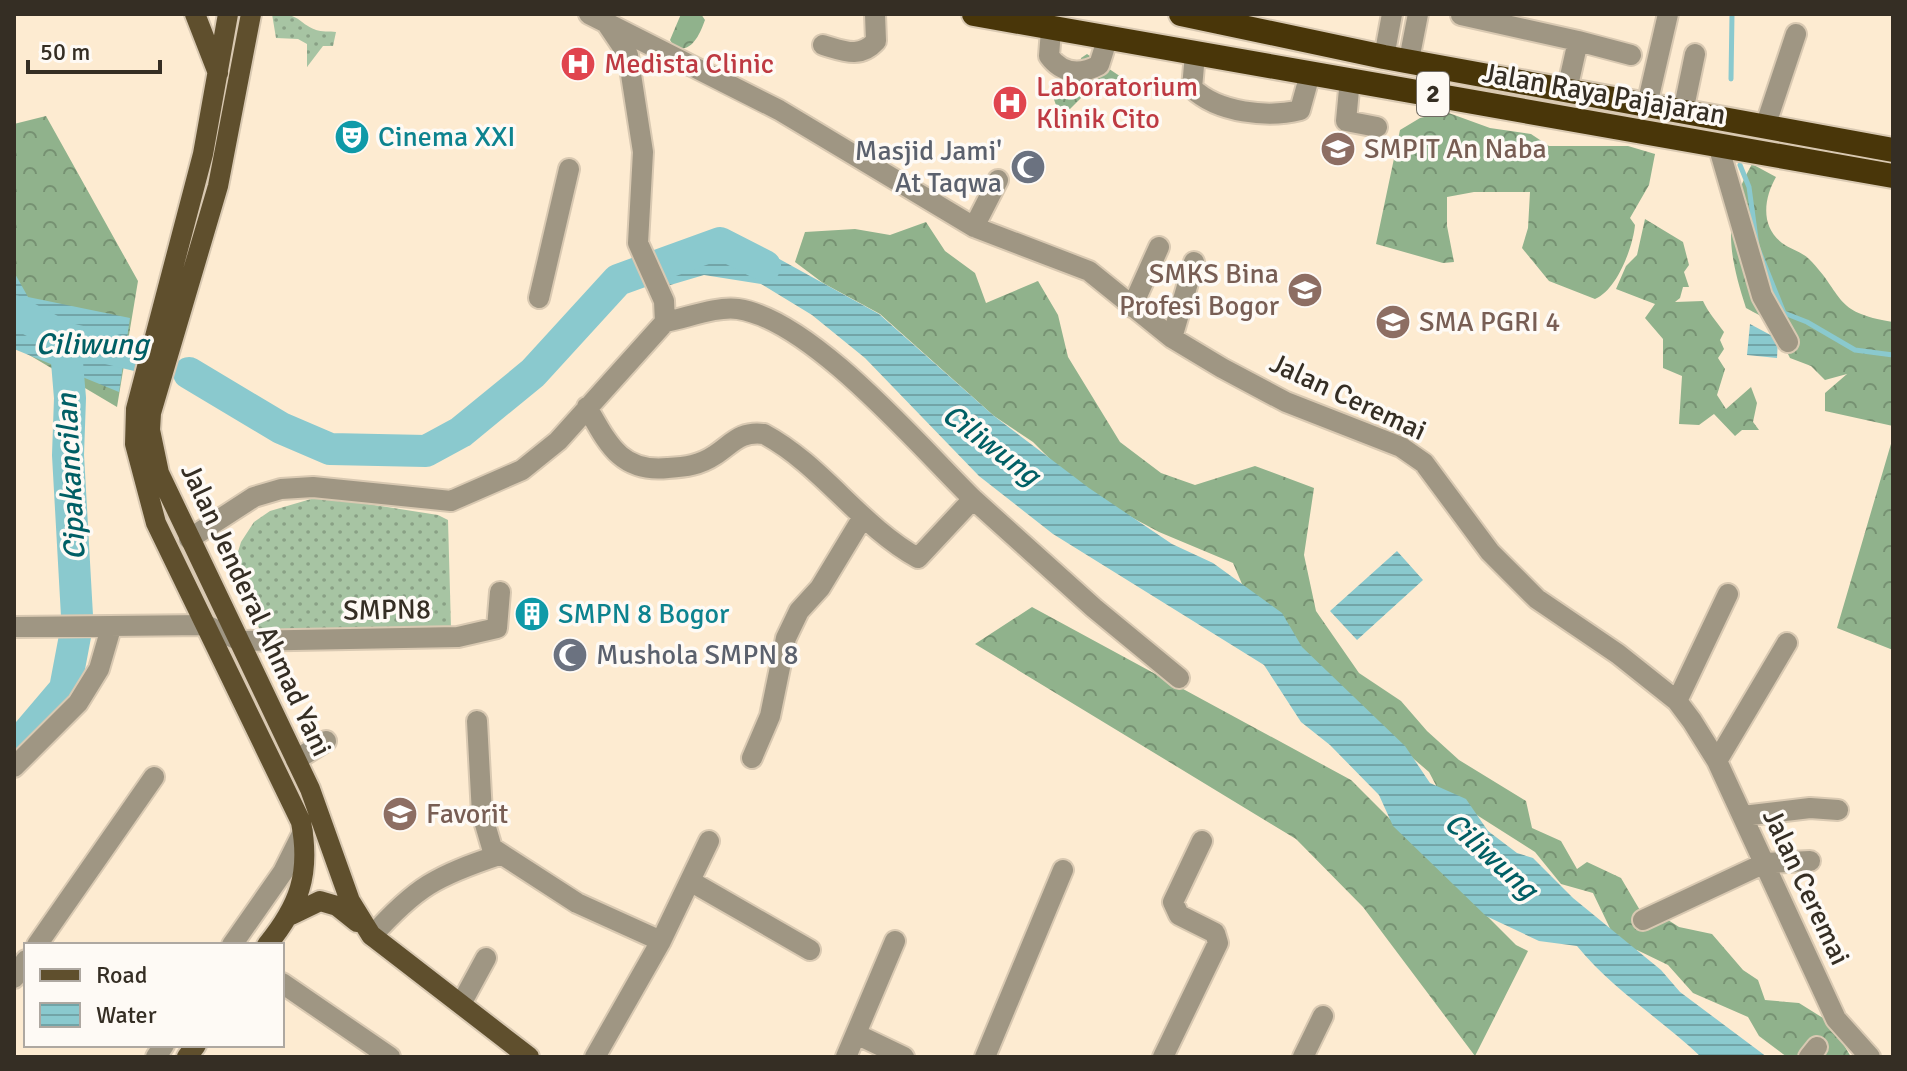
<svg xmlns="http://www.w3.org/2000/svg" width="1907" height="1071" font-family="Signika,sans-serif">
<style>
.grass{fill:url(#grass-dots)}
.forest{fill:url(#forest-crowns)}
.water{fill:url(#water-rules)}
.lines{fill:none;stroke-linecap:round;stroke-linejoin:round}
.stream{stroke:#8ac9ce;stroke-width:5}
.river{stroke:#8ac9ce;stroke-width:32}
.minor-casing{stroke:#d9c9b2;stroke-width:24}
.major-casing{stroke:#d9c9b2;stroke-width:24}
.highway-casing{stroke:#d9c9b2;stroke-width:28}
.minor{stroke:#9f9683;stroke-width:20}
.major{stroke:#5f4f2d;stroke-width:20}
.highway{stroke:#493609;stroke-width:24}
.labels{text-anchor:middle;dominant-baseline:central;stroke-width:7;stroke-linejoin:round;paint-order:stroke}
.shield{fill:#fefaf5;stroke:#716b63;stroke-width:2}
.shield-label{font-size:26px;font-weight:bold;fill:#352e24}
.health-label{font-size:28px;fill:#be3a42;stroke:#fefaf5;text-anchor:start}
.street-label{font-size:28px;fill:#352e24;stroke:#fefaf5}
.culture-label{font-size:28px;fill:#0d838f;stroke:#fefaf5;text-anchor:start}
.education-label{font-size:28px;fill:#785e54;stroke:#fefaf5;text-anchor:start}
.worship-label{font-size:28px;fill:#5b616d;stroke:#fefaf5;text-anchor:end}
.water-label{font-size:30px;font-style:italic;fill:#005f65;stroke:#fefaf5}
</style>
<defs>
<pattern id="grass-dots" width="8" height="8" patternUnits="userSpaceOnUse" patternTransform="scale(2)"><rect width="8" height="8" fill="#a7c4a3"/><path d="M2 2h.1M6 6h.1" fill="none" stroke="#89a085" stroke-width="1.8" stroke-linecap="round"/></pattern>
<pattern id="forest-crowns" width="20" height="18" patternUnits="userSpaceOnUse" patternTransform="scale(2)"><rect width="20" height="18" fill="#90b28c"/><path d="M2 6a3 3 0 1 1 6 0M12 15a3 3 0 1 1 6 0" fill="none" stroke="#769172"/></pattern>
<pattern id="water-rules" width="6" height="5" patternUnits="userSpaceOnUse" patternTransform="scale(2)"><rect width="6" height="5" fill="#8ac9ce"/><path d="M0 2.5h6" fill="none" stroke="#72a4a7"/></pattern>
</defs>
<rect width="100%" height="100%" fill="#fdebd1"/>
<path class="grass" d="M272 14C303 14 296 22 316 30 321 32 330 31 336 32L333 46H323L307 67V44L298 39 276 38Z
M311 499H336L438 515 448 520 451 628 268 649 233 568 241 542 254 522 270 511Z"/>
<path class="forest" d="M681 14H701L705 20C700 34 692 53 675 48L670 40Z
M1087 54 1133 85 1126 95 1111 86 1087 92 1070 109H1058C1045 85 1060 76 1080 64L1081 58Z
M1446 112 1490 128 1531 134 1549 146H1628L1655 154 1649 185 1630 218 1635 225C1633 247 1617 290 1595 299L1549 281 1522 248 1528 228 1530 192H1474L1447 197V226L1454 262 1443 263 1376 244 1400 130 1420 118Z
M46 116 138 281 117 407 14 346V124Z
M1752 164 1776 177C1764 198 1760 226 1782 243 1790 249 1802 252 1809 259 1845 295 1831 312 1893 322V426L1825 411V393L1847 374 1825 380 1811 366 1790 358 1772 322 1746 308C1728 252 1722 217 1752 164Z
M1645 219 1683 242 1689 265 1684 272 1689 287H1683L1680 298 1675 302 1703 301C1708 312 1716 321 1724 332L1720 340 1724 349 1718 358 1725 369 1717 395 1726 409 1751 387 1757 403 1753 422 1759 430H1742L1735 436 1714 414 1699 425 1679 424 1682 376 1663 368V339L1645 318 1655 304 1616 289 1626 266 1637 255Z
M926 222 945 251 975 273 986 303 1038 281 1058 315 1068 357 1120 442 1161 473 1195 485 1255 466 1314 488 1304 555 1316 611 1359 673 1401 701 1427 731 1459 760 1526 801 1532 828 1561 841 1577 869 1587 862 1621 878 1641 912 1654 911 1679 927 1712 934 1743 970 1758 980 1765 1000 1799 1003 1831 1023 1851 1057H1787L1759 1036 1748 1017 1693 993 1668 965 1637 950 1619 947 1593 893 1561 884 1535 852 1439 791 1429 772 1380 730 1245 591 1233 563 1159 532 1081 490 1033 442 994 416 880 314 823 283 795 262 805 232 855 229 890 235Z
M1893 437V650L1837 628Z
M1032 607 1351 780 1516 945 1528 951 1475 1056 1363 907 1296 839 975 644Z"/>
<path class="water" d="M735 244 763 250 879 314 994 416 1089 488 1172 544 1213 563 1282 613 1302 647 1405 746 1430 783 1466 799 1488 831 1517 853 1533 858 1573 898 1661 970 1680 992 1767 1057H1701C1661 1019 1612 989 1577 946L1539 941 1486 916 1393 826 1379 795 1330 745 1301 722 1264 665 1053 534 979 476 865 358 812 315 761 284 704 275 667 286 655 259 694 248Z
M14 272 28 297 130 318 119 392 14 349Z
M1750 324 1778 339 1777 358 1747 355Z
M1397 551 1423 580 1357 640 1330 611Z"/>
<g class="lines">
<path class="stream" d="M1731 79 1732 14
M1740 165 1749 187 1757 246 1784 313 1807 322 1855 350 1893 355"/>
<path class="river" d="M14 311 65 338 140 356
M65 338 70 398 68 455 77 616
M189 373 281 428 330 449 426 451 461 432 533 373 618 280 720 243 765 266
M14 749 65 689 76 631"/>
<defs>
<path id="minor" d="M589 14 779 110 974 227 1089 271 1172 338 1222 368 1286 402 1401 447 1424 463 1490 552 1537 599 1618 654 1677 701 1692 721 1717 761 1836 1019 1870 1057
M1461 15 1578 41 1567 90
M1051 30 1049 56C1062 74 1081 75 1099 65L1107 40
M1578 41 1631 55
M823 45C844 51 860 59 876 41L875 14
M1195 54 1192 88C1218 113 1268 118 1300 110L1310 74
M1384 57 1392 14
M1409 60 1418 14
M1350 79 1346 121 1377 127
M1647 105 1668 14
M1683 112 1695 54
M1765 127 1796 34
M1718 145 1762 296 1788 342
M974 227 998 180
M539 298 569 169
M1132 307 1159 247
M1172 338 1194 262
M587 407C608 444 621 473 668 468 686 467 700 465 715 455 733 443 740 431 764 434 822 465 860 526 918 558L973 499C919 446 812 320 738 309 716 306 687 318 665 322
M973 499 1094 608 1179 678
M189 539 254 497 281 489 313 487 451 501 522 470 558 441 665 322 664 301 638 243 643 152 628 55 607 24
M14 627 206 625 240 641 458 637 497 628 500 592
M1677 701 1728 594
M477 721 482 814 492 848 577 903 661 941
M752 758 770 716 786 638 799 611 820 588 863 517
M296 760 326 741
M1717 761 1787 643
M14 767 78 703 99 669 111 628
M1743 816 1810 808 1838 810
M690 881 810 950
M1643 920 1765 863 1810 861
M372 936C416 887 436 876 499 855
M37 945 154 777
M232 945 283 872 303 832
M14 978 26 960
M282 983 390 1057
M461 1004 486 958
M856 1034 904 1057
M156 1057 164 1045
M595 1057 661 941 709 841
M846 1057 895 941
M985 1057 1063 870
M1163 1057 1218 943 1215 933 1179 915 1173 902 1202 841
M1303 1057 1323 1016
M1809 1057 1817 1047"/>
<path id="major" d="M195 14 218 73
M228 14 203 154 136 409 135 444 156 523 301 822C311 874 299 906 267 945
M251 14 218 186 151 413 150 430 159 473 310 789 350 901 371 935 529 1057
M291 915 320 901 337 906 357 922
M187 1057 196 1045"/>
<path id="highway" d="M974 14 1893 176
M1181 14 1384 57 1893 150"/>
</defs>
<use href="#minor" class="minor-casing"/>
<use href="#major" class="major-casing"/>
<use href="#highway" class="highway-casing"/>
<use href="#minor" class="minor"/>
<use href="#major" class="major"/>
<use href="#highway" class="highway"/>
</g>
<defs>
<symbol id="hospital-disc" viewBox="-11 -11 22 22"><circle r="9.5" fill="#e0444e" stroke="#fefaf5"/><path d="M-5-5h3v3.5h4V-5h3V5h-3V1.5h-4V5h-3Z" fill="#fff"/></symbol>
<symbol id="theatre-disc" viewBox="-11 -11 22 22"><circle r="9.5" fill="#0f9aa8" stroke="#fefaf5"/><path d="M-5-5.5Q0-4 5-5.5V0Q5 5 0 6Q-5 5-5 0ZM-3.3-2.5H-1v1.5H-3.3ZM1-2.5H3.3v1.5H1ZM-2.8 1Q0 5.5 2.8 1Z" fill="#fff"/></symbol>
<symbol id="school-disc" viewBox="-11 -11 22 22"><circle r="9.5" fill="#8d6e63" stroke="#fefaf5"/><path d="M0-5L7-2L0 1L-7-2ZM-4 1L0 2.5L4 1V4Q0 6-4 4Z" fill="#fff"/></symbol>
<symbol id="mosque-disc" viewBox="-11 -11 22 22"><circle r="9.5" fill="#6b7280" stroke="#fefaf5"/><path d="M3.5-4.9A6 6 0 1 0 3.5 4.9A5 5 0 1 1 3.5-4.9Z" fill="#fff"/></symbol>
<symbol id="building-disc" viewBox="-11 -11 22 22"><circle r="9.5" fill="#0f9aa8" stroke="#fefaf5"/><path d="M-4-6H4V6H1V3H-1V6H-4ZM-2.5-4.3h1.7v1.8h-1.7ZM.8-4.3h1.7v1.8H.8ZM-2.5-1h1.7V.8h-1.7ZM.8-1h1.7V.8H.8Z" fill="#fff"/></symbol>
</defs>
<g fill-rule="evenodd">
<use href="#hospital-disc" x="558" y="44" width="40" height="40"/>
<use href="#hospital-disc" x="990" y="83" width="40" height="40"/>
<use href="#theatre-disc" x="332" y="117" width="40" height="40"/>
<use href="#school-disc" x="1318" y="129" width="40" height="40"/>
<use href="#mosque-disc" x="1008" y="147" width="40" height="40"/>
<use href="#school-disc" x="1285" y="270" width="40" height="40"/>
<use href="#school-disc" x="1373" y="302" width="40" height="40"/>
<use href="#building-disc" x="512" y="594" width="40" height="40"/>
<use href="#mosque-disc" x="550" y="635" width="40" height="40"/>
<use href="#school-disc" x="380" y="794" width="40" height="40"/>
</g>
<g class="labels">
<rect class="shield" x="1417" y="72" width="32" height="44" rx="6"/>
<g class="shield-label">
<text x="1433" y="94">2</text>
</g>
<g class="health-label">
<text x="604" y="64">Medista Clinic</text>
<text x="1036" y="87">Laboratorium<tspan x="1036" dy="32">Klinik Cito</tspan></text>
</g>
<g class="street-label">
<text transform="translate(1604 94) rotate(10)">Jalan Raya Pajajaran</text>
<text transform="translate(1348 397) rotate(25)">Jalan Ceremai</text>
<text transform="translate(256 610) rotate(65)">Jalan Jenderal Ahmad Yani</text>
<text transform="translate(387 610) rotate(-1)">SMPN8</text>
<text transform="translate(1806 887) rotate(65)">Jalan Ceremai</text>
</g>
<g class="culture-label">
<text x="378" y="137">Cinema XXI</text>
<text x="558" y="614">SMPN 8 Bogor</text>
</g>
<g class="education-label">
<text x="1364" y="149">SMPIT An Naba</text>
<text x="1279" y="274" text-anchor="end">SMKS Bina<tspan x="1279" dy="32">Profesi Bogor</tspan></text>
<text x="1419" y="322">SMA PGRI 4</text>
<text x="426" y="814">Favorit</text>
</g>
<g class="worship-label">
<text x="1002" y="151">Masjid Jami'<tspan x="1002" dy="32">At Taqwa</tspan></text>
<text x="596" y="655" text-anchor="start">Mushola SMPN 8</text>
</g>
<g class="water-label">
<text x="92" y="344">Ciliwung</text>
<text transform="translate(991 445) rotate(37)">Ciliwung</text>
<text transform="translate(71 477) rotate(-93)">Cipakancilan</text>
<text transform="translate(1491 856) rotate(42)">Ciliwung</text>
</g>
</g>
<rect width="1907" height="1071" fill="none" stroke="#352e24" stroke-width="32"/>
<rect x="24" y="943" width="260" height="104" fill="#fefaf5" stroke="#aea8a1" stroke-width="2"/>
<rect x="40" y="969" width="40" height="12" fill="#5f4f2d" stroke="#aea8a1" stroke-width="2"/>
<text x="96" y="983" font-size="24" fill="#352e24">Road</text>
<rect x="40" y="1003" width="40" height="24" fill="url(#water-rules)" stroke="#aea8a1" stroke-width="2"/>
<text x="96" y="1023" font-size="24" fill="#352e24">Water</text>
<path d="M28 60v12h132v-12" fill="none" stroke="#352e24" stroke-width="4"/>
<text x="40" y="60" font-size="24" fill="#352e24" stroke="#fefaf5" stroke-width="6" paint-order="stroke">50 m</text>
</svg>
